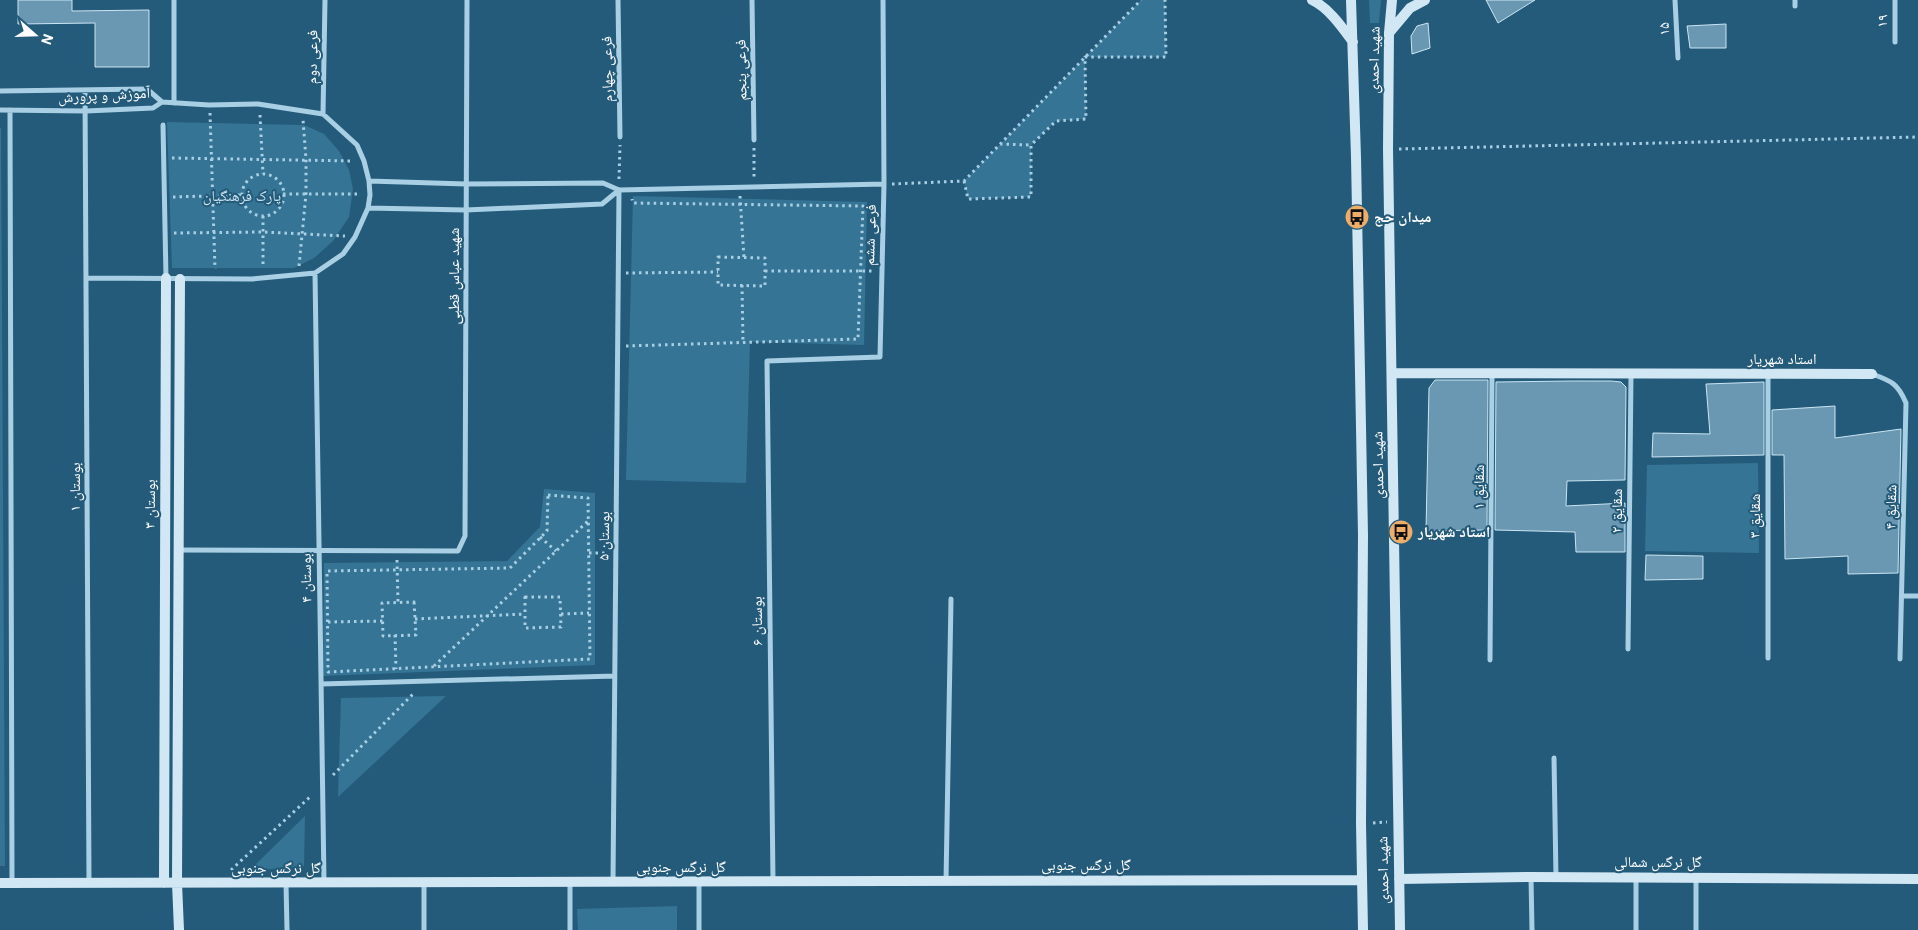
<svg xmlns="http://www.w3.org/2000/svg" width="1918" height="930" font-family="Roboto,'Noto Naskh Arabic',sans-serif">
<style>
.green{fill:#357495}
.building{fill:#6a98b2;stroke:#cae5f3}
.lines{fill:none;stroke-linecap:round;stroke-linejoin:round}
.path{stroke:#a8cfe4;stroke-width:3;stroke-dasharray:2.5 4;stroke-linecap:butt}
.street{stroke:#a8cfe4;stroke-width:5}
.secondary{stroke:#d1e7f4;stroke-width:10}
.labels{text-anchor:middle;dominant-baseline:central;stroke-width:4;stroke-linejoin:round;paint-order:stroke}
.street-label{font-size:15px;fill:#fff;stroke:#255b7a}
.park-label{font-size:15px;fill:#cae5f3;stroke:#255b7a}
.poi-label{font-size:15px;font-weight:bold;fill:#fff;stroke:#255b7a;text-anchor:start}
</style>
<rect width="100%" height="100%" fill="#255b7a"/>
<path class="green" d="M1141 0H1165L1166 57H1085L1086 119 1056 121 1031 145V197L968 199 964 181Z
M1369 0H1381L1379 23H1370Z
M167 122 304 125 324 134 339 151 349 170 353 189 349 217 333 241 314 258 294 268H172Z
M0 128H1L5 866H0Z
M633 196 867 202 864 345 750 342 746 483 626 480Z
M1758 463 1759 553 1645 551 1647 465Z
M544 489 595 493V665L323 676 324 563 507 561 540 527Z
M446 696 338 797 341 698Z
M305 816 304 866 249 871Z
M677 906V930H578L577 909Z"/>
<path class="building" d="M18 0H72V11L149 10V67H95V23L18 24Z
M1486 0H1535L1498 23Z
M1428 23 1430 48 1412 54 1411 36 1417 26Z
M1726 24V48H1690L1687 26Z
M1435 380H1488L1487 530 1426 531 1429 388Z
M1571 381H1611L1621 382 1626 387 1625 480 1567 481 1566 506 1625 503V552H1576L1575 532 1495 530 1496 382Z
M1764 382V455L1652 457 1653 433 1710 434 1706 384Z
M1835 406V438L1901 429 1898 573 1848 574V556L1785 559 1784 455H1772V410Z
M1646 555 1703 556V579L1645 580Z"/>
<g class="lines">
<path class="path" d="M210 113 215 269
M260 115 263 174
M1000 144 1031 145
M754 148V177
M1399 149 1918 137
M172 158 354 161
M242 195a21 21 0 1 1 42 0a21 21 0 1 1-42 0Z
M619 179 620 145
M964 181 968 199 1031 197V145L1056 121 1086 119 1085 57H1166L1165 0
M892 184 964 181 1141 0
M283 194H360
M740 196 744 258
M173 197 242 195
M263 216V268
M174 233 263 232 345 236
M718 257 765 258V286L718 285Z
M299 266 306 194V159L303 120
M765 271H872
M626 273 718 272
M742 285 743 342
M626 346 858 339 863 206 633 203 632 199
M548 495 588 498 590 659 328 672 327 571 510 568 547 531Z
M540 537 556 551
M589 553H608
M397 560 398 602
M525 597H560L561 627 525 628Z
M414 602 416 635 383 636 382 603Z
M561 614 589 613
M415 619 525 614
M328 622 383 621
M395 635 396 669
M434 666 588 521
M333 775 415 692
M1373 823 1387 822
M231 870 312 795"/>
<path class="street" d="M618 0 620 137
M752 0 754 140
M1675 0 1678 58
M1895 0V42
M1795 6V0
M85 90 89 883
M0 91 147 89 162 102
M174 103V0
M0 110 86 111 153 108 162 102
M10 110 12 883
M323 114 325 0
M163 125 166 278
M369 181 466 184 603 183 619 190 884 184
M368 208 466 210 602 204 619 190
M315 273 324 882
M86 278 252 279 315 273 343 254 355 237 368 208 370 195 369 181 364 161 357 145 323 114 258 104 209 105 162 102
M1768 374V658
M1872 374C1892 381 1898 384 1906 403L1900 659
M179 550 458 551 465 536 467 0
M1902 596H1918
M1628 649 1631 374
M1490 660 1492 374
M321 684 615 676
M1554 758 1556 877
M1531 877 1532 930
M1636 878V930
M773 881 767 361 880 357 884 184 883 0
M946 881 951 599
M570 882V930
M613 882 619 190
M286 883 287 930
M424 930V882
M699 930V882
M1696 930V878"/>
<path class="secondary" d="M1312 0C1329 8 1342 27 1353 42
M1351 0 1356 157 1363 535 1361 823 1363 930
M1392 0 1389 33 1388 149 1400 930
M1389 33 1410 8 1425 0
M1392 373 1872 374
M1399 879 1531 877 1918 879
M0 883 1362 880
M164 883 166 278
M179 930 177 883 180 279"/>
</g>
<defs>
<symbol id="bus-disc" viewBox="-11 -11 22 22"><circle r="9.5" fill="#edae6c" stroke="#255b7a"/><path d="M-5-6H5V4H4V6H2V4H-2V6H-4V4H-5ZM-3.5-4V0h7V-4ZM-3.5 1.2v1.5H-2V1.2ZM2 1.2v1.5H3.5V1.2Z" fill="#111"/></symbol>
</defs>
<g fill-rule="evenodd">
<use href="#bus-disc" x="1343" y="203" width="28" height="28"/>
<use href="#bus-disc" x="1387" y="518" width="28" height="28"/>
</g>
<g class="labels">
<g class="street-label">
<text transform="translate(1882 21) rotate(-90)">۱۹</text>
<text transform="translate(1664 29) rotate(-92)">۱۵</text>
<text transform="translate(312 57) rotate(-89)">فرعی دوم</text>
<text transform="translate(1374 60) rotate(-89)">شهید احمدی</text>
<text transform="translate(607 69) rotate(-91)">فرعی چهارم</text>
<text transform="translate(741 70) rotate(-91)">فرعی پنجم</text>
<text transform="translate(104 95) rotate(-3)">آموزش و پرورش</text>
<text transform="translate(870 235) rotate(-88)">فرعی ششم</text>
<text transform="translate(454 276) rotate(-90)">شهید عباس قطبی</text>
<text x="1782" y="359">استاد شهریار</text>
<text transform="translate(1378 465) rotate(-91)">شهید احمدی</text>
<text transform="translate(75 487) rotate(-90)">بوستان ۱</text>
<text transform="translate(1479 487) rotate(-90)">شقایق ۱</text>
<text transform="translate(150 504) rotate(-90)">بوستان ۳</text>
<text transform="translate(1891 507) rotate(-89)">شقایق ۴</text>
<text transform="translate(1617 511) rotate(-90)">شقایق ۲</text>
<text transform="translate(1755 516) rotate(-90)">شقایق ۳</text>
<text transform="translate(604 536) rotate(-89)">بوستان ۵</text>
<text transform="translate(306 578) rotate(-91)">بوستان ۴</text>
<text transform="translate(757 621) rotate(-91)">بوستان ۶</text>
<text x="1658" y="862">گل نرگس شمالی</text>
<text x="1086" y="865">گل نرگس جنوبی</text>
<text x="681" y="867">گل نرگس جنوبی</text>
<text x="276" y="868">گل نرگس جنوبی</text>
<text transform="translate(1383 870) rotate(-91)">شهید احمدی</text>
</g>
<g class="park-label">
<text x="242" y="196">پارک فرهنگیان</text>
</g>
<g class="poi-label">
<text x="1374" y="217">میدان حج</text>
<text x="1418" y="532">استاد شهریار</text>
</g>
</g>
<g transform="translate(35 35) rotate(110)" stroke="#255b7a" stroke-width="4" paint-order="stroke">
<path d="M0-4L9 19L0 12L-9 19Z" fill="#ffffff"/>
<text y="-8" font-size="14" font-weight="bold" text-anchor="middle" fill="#ffffff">N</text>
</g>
</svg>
